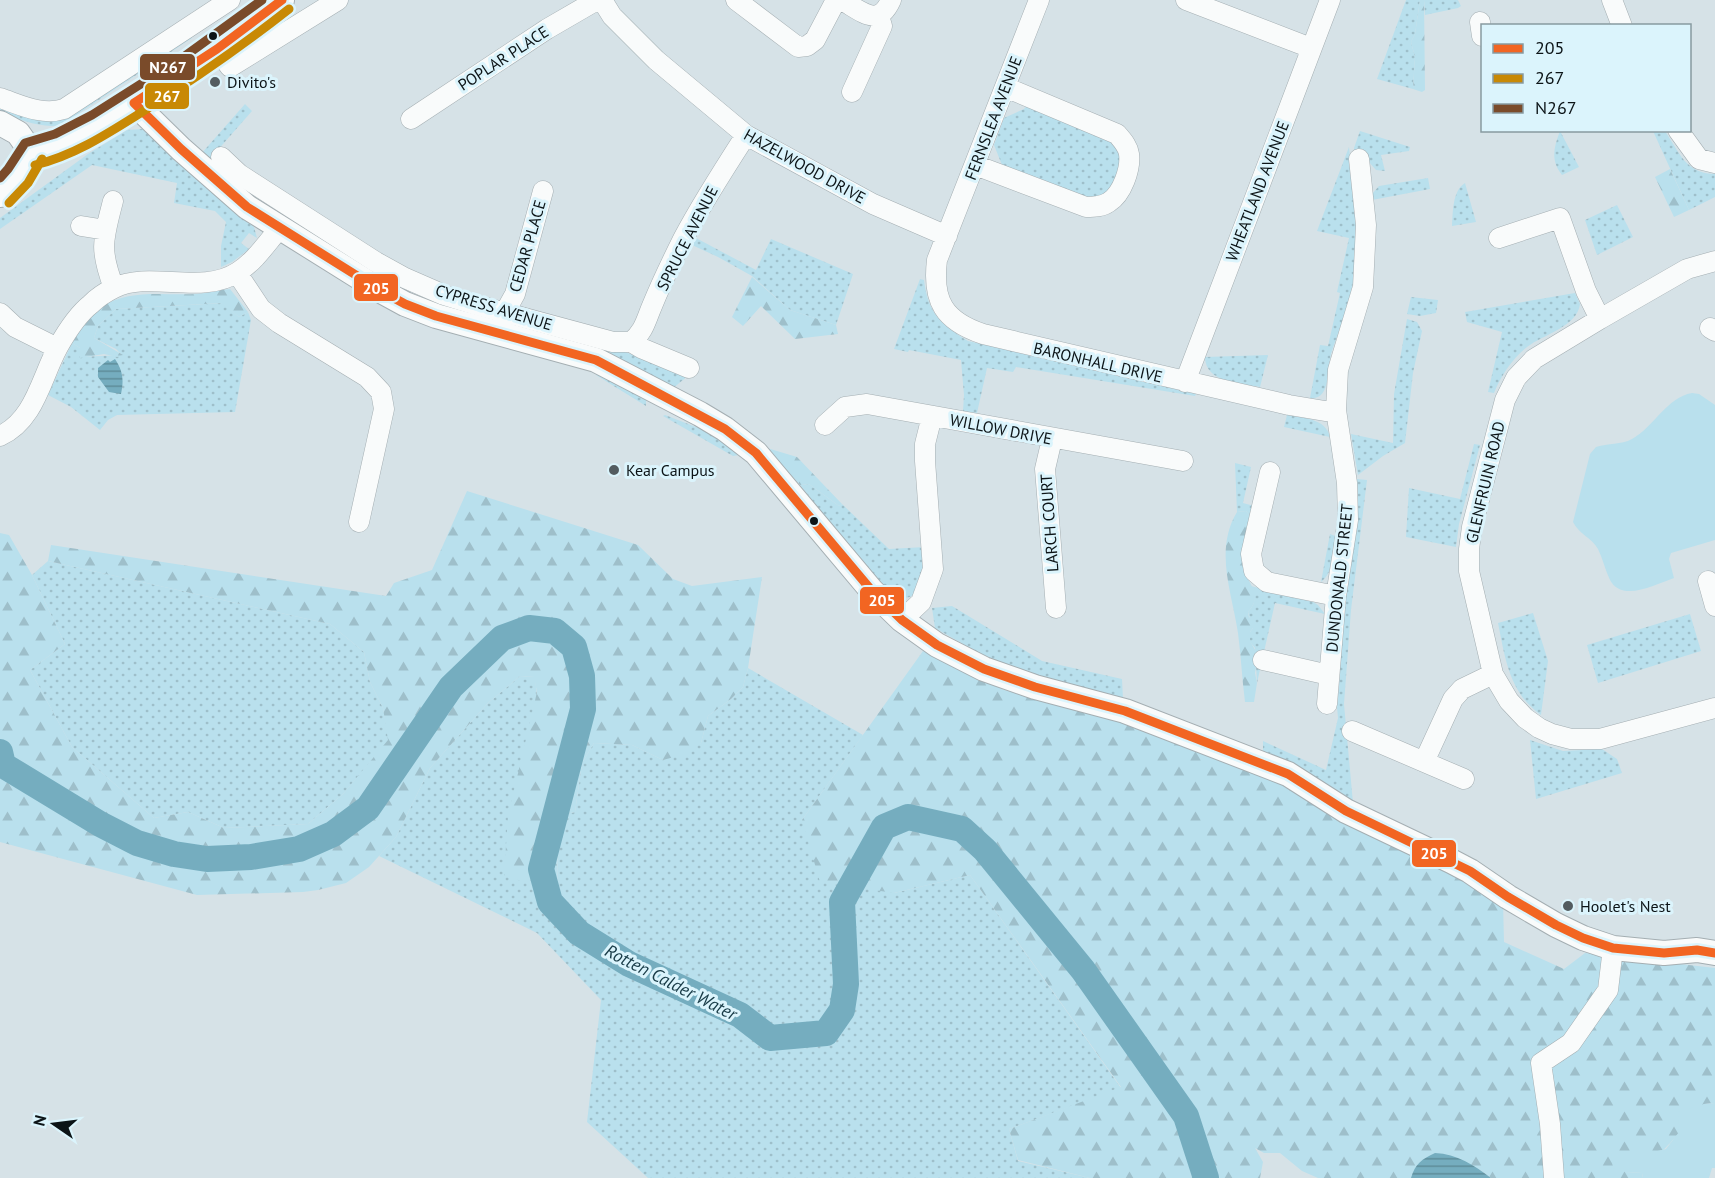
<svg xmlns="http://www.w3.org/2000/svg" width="1715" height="1178" font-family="'PT Sans',sans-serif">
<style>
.grass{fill:url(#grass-dots)}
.forest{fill:url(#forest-firs)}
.park{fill:#b9e0ed}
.water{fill:url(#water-rules)}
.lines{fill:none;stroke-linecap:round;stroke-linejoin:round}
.river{stroke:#75adbf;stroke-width:26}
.minor-casing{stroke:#a4aeb2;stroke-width:21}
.major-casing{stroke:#a4aeb2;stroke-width:26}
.minor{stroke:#f9fbfb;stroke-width:20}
.major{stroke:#f9fbfb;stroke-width:24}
.bus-1-casing{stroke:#dbf4fc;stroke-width:14}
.bus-2-casing{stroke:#dbf4fc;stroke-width:14}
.bus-3-casing{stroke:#dbf4fc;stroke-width:14}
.bus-1{stroke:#f26522;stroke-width:9}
.bus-2{stroke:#c88905;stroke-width:9}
.bus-3{stroke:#7a4b2a;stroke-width:9}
.bus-dot{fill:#0c1417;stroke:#dbf4fc;stroke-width:2}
.poi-dot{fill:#535c60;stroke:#dbf4fc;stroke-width:2}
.labels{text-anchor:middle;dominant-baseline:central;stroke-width:6;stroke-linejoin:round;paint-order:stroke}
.street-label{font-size:16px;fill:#0c1417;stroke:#dbf4fc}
.poi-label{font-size:16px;fill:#0c1417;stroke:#dbf4fc;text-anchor:start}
.water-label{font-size:18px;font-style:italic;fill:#183b47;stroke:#dbf4fc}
.line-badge{stroke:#dbf4fc;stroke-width:2}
.badge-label{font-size:16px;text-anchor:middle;font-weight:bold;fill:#fff}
</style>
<defs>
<pattern id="grass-dots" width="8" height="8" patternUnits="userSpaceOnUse" patternTransform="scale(1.5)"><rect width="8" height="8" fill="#b9e0ed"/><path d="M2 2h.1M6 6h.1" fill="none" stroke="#9ebfca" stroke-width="1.8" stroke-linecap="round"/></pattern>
<pattern id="forest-firs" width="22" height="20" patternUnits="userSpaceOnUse" patternTransform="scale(1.5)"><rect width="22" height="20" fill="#b9e0ed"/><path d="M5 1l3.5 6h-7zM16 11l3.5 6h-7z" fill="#9ebfca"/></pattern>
<pattern id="water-rules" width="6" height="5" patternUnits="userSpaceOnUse" patternTransform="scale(1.5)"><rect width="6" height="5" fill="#75adbf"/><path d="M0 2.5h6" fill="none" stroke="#5e8c9a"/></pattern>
</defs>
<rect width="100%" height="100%" fill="#d6e2e7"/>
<path class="grass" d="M1406 0H1420L1415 34 1411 42 1415 57 1413 89 1377 79Z
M1424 0H1458L1461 6 1458 8 1425 15Z
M189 34 192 38 61 125C42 129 19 119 0 113V107L44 117Z
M245 104 252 111 209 160 201 154Z
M1028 104C1052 113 1126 132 1122 164 1121 173 1113 185 1109 194L1093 199 1004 170 994 145 1004 118 1024 109Z
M143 129 193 172 231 210 254 227 257 238 249 233 241 243 249 249 232 262 221 267V246L226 222 215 211 174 203 177 183 92 165 0 229V218L88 154 127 130Z
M1360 131 1410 147 1409 151 1381 155 1385 171 1376 170 1368 161 1355 157 1354 148Z
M1560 131 1579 167 1562 175C1550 160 1554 147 1560 131Z
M1653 131H1665C1679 152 1686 174 1715 174V197L1689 210Z
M1349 147C1354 195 1361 245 1351 293 1347 314 1337 334 1331 354 1327 368 1331 401 1310 398L1320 345 1328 346 1340 293 1337 292 1349 238 1317 231Z
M1428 178 1430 189 1372 200V194L1379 186Z
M1465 183 1476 222 1452 226C1453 213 1452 191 1465 183Z
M1617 205 1633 237 1597 255 1585 220Z
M696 238 756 270 771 239 853 274 836 325 790 310 752 276 718 257 692 245Z
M920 279 924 280C928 314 941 324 968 341L1196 394 1195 396 1016 367 1013 372 987 368 977 413 963 411 964 395 961 360 909 350 908 352 894 349Z
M1575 293 1580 304C1577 327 1544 334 1527 347 1512 359 1501 376 1494 393L1488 392 1502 332 1467 322 1465 312Z
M1411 297 1438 300 1436 313 1420 316 1407 314Z
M223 303 239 317 248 312 251 320 235 412 117 415 108 420 100 430 71 407 48 395 72 343 80 348V357L122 355 116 349 94 338 98 326 116 309Z
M1407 319 1417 322 1422 331 1413 373 1405 443 1383 456 1358 475 1351 434 1393 443 1394 394Z
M512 323 625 352 689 375 672 389Z
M1268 355 1260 387C1241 383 1205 383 1205 357Z
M597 374 646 400V406L596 375Z
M665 415 714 434 739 455 733 456 663 416Z
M1287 415C1302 418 1326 418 1330 437L1284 427Z
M1474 444 1480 445 1459 524 1456 547 1406 537 1409 488 1460 499Z
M1235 463 1251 467 1243 503 1254 506 1250 516 1246 511 1237 512Z
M1357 479 1367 480 1351 610 1344 704 1353 803 1263 752V741L1326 770 1338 718 1337 707 1340 676 1336 675C1339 646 1342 616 1347 587 1352 551 1361 515 1357 479Z
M809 484 839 506 842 504 889 549 925 547 927 566 916 593 910 597 897 599 853 552 800 485Z
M1330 534 1335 536C1333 552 1335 571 1321 582Z
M48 561 330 624 364 652 370 682 383 708 389 740 343 794 308 824 224 828 188 812 154 818 72 747 30 670 65 644 32 575Z
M1251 586 1313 602 1318 605 1325 614 1275 603 1257 683 1255 648 1250 642V632L1253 628 1248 612C1256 603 1256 597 1251 586Z
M952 606 1042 661 1122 679 1123 699C1090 687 1055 682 1021 671 990 660 963 644 935 628L932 608Z
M1533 613 1548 661 1541 715C1509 693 1505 657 1498 623Z
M1690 614 1701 651 1598 683 1587 645Z
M748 668 863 735 802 820 894 893 970 875 1121 1088 1009 1129 1018 1161 1090 1178H648L587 1122 601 1000 537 933 379 856 396 837 430 768 488 703 520 676 535 677 558 893 557 842 566 814 575 812 582 763 594 743 632 745 663 760 701 743 708 716 731 699 743 687Z
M1530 740 1563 751 1602 749 1617 759 1622 773 1536 799Z"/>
<path class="forest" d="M1420 0H1424L1425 90 1422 92 1413 89 1415 57 1411 42 1415 34Z
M1670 169 1689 210 1674 217 1655 177Z
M752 277 790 310 836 325 838 334 795 339 761 306 743 326 732 317Z
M230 289 248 312 239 317 222 303 116 309 98 326 94 338 123 355 117 357 104 354 80 358V348L72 343C80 331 88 315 101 307 131 288 164 296 197 294 208 293 219 290 230 289Z
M767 448 797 457 842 504 839 506 809 484 800 485Z
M467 491 638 545 673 579 692 586 762 577 748 668 743 687 731 699 708 716 701 743 685 754 663 760 632 745 594 743 582 763 575 812 566 814 557 842 558 894 504 875 508 816 537 692 534 677 520 676 488 703 430 768 396 837 369 867 346 883 318 890 303 892 197 895 0 842V533L9 535 32 575 65 644 30 670 72 747 154 818 188 812 224 828 308 824 343 794 388 740 383 708 370 682 364 652 330 624 48 561 51 545 386 596 394 583 432 570Z
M1246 511 1250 516C1248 529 1240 553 1242 564 1246 584 1265 593 1248 612L1249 617 1255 621 1253 628 1250 632V641L1258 655 1255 673 1257 683 1254 702H1245C1242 679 1241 656 1238 633 1232 593 1214 550 1237 512Z
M923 651 1004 690 1120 720 1290 788 1419 853 1503 901 1504 942 1564 969 1585 953 1715 968V1103L1704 1104C1698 1111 1667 1148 1663 1150 1648 1156 1627 1152 1611 1152L1626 1172 1642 1173 1643 1178H1491L1480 1170 1411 1178H1318L1302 1171 1280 1153H1264L1255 1148 1263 1162 1260 1178H1090L1018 1160 1009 1129 1121 1087 970 875 894 893 820 882 802 820Z"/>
<path class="park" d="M1692 393 1699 394 1715 405V540L1671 553 1669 559 1674 578C1656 584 1622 603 1610 580 1605 570 1603 559 1598 549 1592 538 1579 534 1573 522L1590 454 1596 447C1608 443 1621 445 1632 439 1654 427 1667 397 1692 393Z
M1715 1103V1168H1712L1709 1178H1643L1642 1173 1626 1172 1613 1168 1611 1152H1653L1666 1149 1679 1132 1678 1112 1704 1104Z"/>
<path class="water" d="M115 359C123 371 124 380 121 394L109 392 98 377V368L108 360 110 362Z
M1435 1153C1457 1154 1474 1165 1491 1178H1411C1415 1164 1422 1159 1435 1153Z"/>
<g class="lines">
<path class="river" d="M0 752 3 765 100 824 137 843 174 854 207 859 251 857 299 849 333 834 368 808 451 687 502 638 529 628 555 631 574 647 582 676 583 709 541 869 550 902 579 933 629 964 740 1015 770 1038 826 1033 842 1010 846 984 842 902 884 827 908 817 962 829 985 850 1083 970 1186 1116 1206 1178"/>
<defs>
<path id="minor" d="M602 0 612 16 656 60 746 135 873 204 947 236
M736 0 798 47 807 46 815 40 836 0
M841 0C862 11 878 29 891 0
M1039 0 937 260C932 301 944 321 983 334L1289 405 1325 411 1336 410
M1186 0 1311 48
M1612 0 1622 26
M1480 22 1482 36
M217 49 230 67 338 0
M852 92 882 26 879 16
M0 98C21 105 42 116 64 109L230 0
M411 119 547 29 597 0
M1678 130 1699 159 1715 163
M221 157 239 174 376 262 405 278 444 295 473 304 613 342H631L641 348 689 368
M975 165 1086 207C1094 207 1102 207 1109 202 1122 194 1131 169 1129 154 1128 146 1122 140 1117 134L1005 87
M113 201C103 240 99 249 114 288
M81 226 106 230
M1499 238 1560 218 1586 291 1600 319
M1715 261 1687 269 1600 319 1534 359 1516 378 1505 400 1472 527 1469 549V571L1493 674 1509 701 1525 718 1539 728 1552 734 1571 739H1600L1715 708
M237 273 261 309 279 323 367 377 381 392 384 409 359 522
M0 313 15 327 57 348
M502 322 505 312 515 294 543 191
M1710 328 1715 331
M631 342C644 332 646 320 652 306 661 284 672 261 683 239 702 203 724 169 746 135
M1185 382 1330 0
M825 425 845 407 867 404 1183 461
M0 436C35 420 41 378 58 347 67 331 77 315 91 304 97 298 106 292 114 288 151 270 201 296 238 272 255 261 266 244 279 229
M1052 439 1045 469 1056 608
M1270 472 1251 554 1254 571 1267 582 1336 596
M1708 581 1715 606
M902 620 921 602 933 569 925 461V444L932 416
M1263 660 1329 675
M1327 704 1336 596 1348 520 1347 483 1336 410 1338 370 1363 287 1366 225 1359 159
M1352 731 1464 779
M1424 762 1453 699 1462 689 1493 674
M1554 1178 1550 1124 1541 1063 1571 1043 1608 990 1613 948"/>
<path id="major" d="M134 103 181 149 247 207 383 292 405 304 436 316 596 360 700 414 725 429 756 453 872 591 902 620 937 645 984 669 1035 687 1125 711 1288 774 1346 811 1451 861 1470 871 1508 897 1556 925 1583 938 1613 948 1664 953 1697 950 1715 953
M0 123 18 133 32 153
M32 153C70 146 103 122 135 102 186 71 235 37 282 0
M0 195 18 176 32 153"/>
</defs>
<use href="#minor" class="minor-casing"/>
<use href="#major" class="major-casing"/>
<use href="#minor" class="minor"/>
<use href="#major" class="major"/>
<defs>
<path id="bus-1" d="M134 103 181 149 247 207 383 292 405 304 436 316 596 360 725 429 756 453 872 591 902 620 937 645 984 669 1035 687 1125 711 1288 774 1346 811 1470 871 1508 897 1556 925 1583 938 1613 948 1664 953 1697 950 1715 953
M134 103 217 49 282 0"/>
<path id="bus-2" d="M35 165C75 155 107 134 142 112 193 80 242 46 289 9
M9 203 28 183 42 159"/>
<path id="bus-3" d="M0 178 8 169 25 143 55 134 92 115 185 56 262 0"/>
</defs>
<use href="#bus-1" class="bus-1-casing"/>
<use href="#bus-2" class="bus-2-casing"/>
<use href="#bus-3" class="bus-3-casing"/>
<use href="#bus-1" class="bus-1"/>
<use href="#bus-2" class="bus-2"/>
<use href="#bus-3" class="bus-3"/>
</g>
<g class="bus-dot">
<circle cx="213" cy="36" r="5"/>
<circle cx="814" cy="521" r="5"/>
</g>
<g class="poi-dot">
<circle cx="215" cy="82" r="6"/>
<circle cx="614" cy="470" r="6"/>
<circle cx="1568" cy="906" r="6"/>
</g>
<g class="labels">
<g class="street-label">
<text transform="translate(503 58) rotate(-33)">POPLAR PLACE</text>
<text transform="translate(993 118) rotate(-69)">FERNSLEA AVENUE</text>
<text transform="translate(805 166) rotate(29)">HAZELWOOD DRIVE</text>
<text transform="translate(1257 191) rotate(-69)">WHEATLAND AVENUE</text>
<text transform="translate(687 238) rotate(-63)">SPRUCE AVENUE</text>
<text transform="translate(527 246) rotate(-74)">CEDAR PLACE</text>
<text transform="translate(494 307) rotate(17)">CYPRESS AVENUE</text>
<text transform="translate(1098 362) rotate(13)">BARONHALL DRIVE</text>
<text transform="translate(1001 429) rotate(11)">WILLOW DRIVE</text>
<text transform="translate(1485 482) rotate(-77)">GLENFRUIN ROAD</text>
<text transform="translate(1049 523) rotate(-94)">LARCH COURT</text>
<text transform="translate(1339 578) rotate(-84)">DUNDONALD STREET</text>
</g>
<g class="poi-label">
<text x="227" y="82">Divito's</text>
<text x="626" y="470">Kear Campus</text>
<text x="1580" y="906">Hoolet's Nest</text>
</g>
<g class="water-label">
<text transform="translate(671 982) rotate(27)">Rotten Calder Water</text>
</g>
</g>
<g class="line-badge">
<rect x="139" y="53" width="57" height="28" rx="6" fill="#7a4b2a"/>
<rect x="144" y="82" width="46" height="28" rx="6" fill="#c88905"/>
<rect x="353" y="273" width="46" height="29" rx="6" fill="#f26522"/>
<rect x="859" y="586" width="46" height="29" rx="6" fill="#f26522"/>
<rect x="1411" y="839" width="46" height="29" rx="6" fill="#f26522"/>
</g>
<g class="badge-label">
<text x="168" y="73">N267</text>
<text x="167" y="102">267</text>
<text x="376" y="294">205</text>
<text x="882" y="606">205</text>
<text x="1434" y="859">205</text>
</g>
<rect x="1481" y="24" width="210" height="108" fill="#dbf4fc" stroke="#889aa0" stroke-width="1.5"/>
<rect x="1493" y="44" width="30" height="9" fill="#f26522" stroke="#889aa0" stroke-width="1.5"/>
<text x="1535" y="54" font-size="18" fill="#0c1417">205</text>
<rect x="1493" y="74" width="30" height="9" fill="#c88905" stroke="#889aa0" stroke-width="1.5"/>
<text x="1535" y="84" font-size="18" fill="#0c1417">267</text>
<rect x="1493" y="104" width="30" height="9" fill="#7a4b2a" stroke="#889aa0" stroke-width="1.5"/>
<text x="1535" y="114" font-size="18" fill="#0c1417">N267</text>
<g transform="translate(54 1124) rotate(284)" stroke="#dbf4fc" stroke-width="4.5" paint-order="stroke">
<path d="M0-4.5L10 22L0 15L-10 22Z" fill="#0c1417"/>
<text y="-9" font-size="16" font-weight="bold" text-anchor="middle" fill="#0c1417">N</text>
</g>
</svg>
